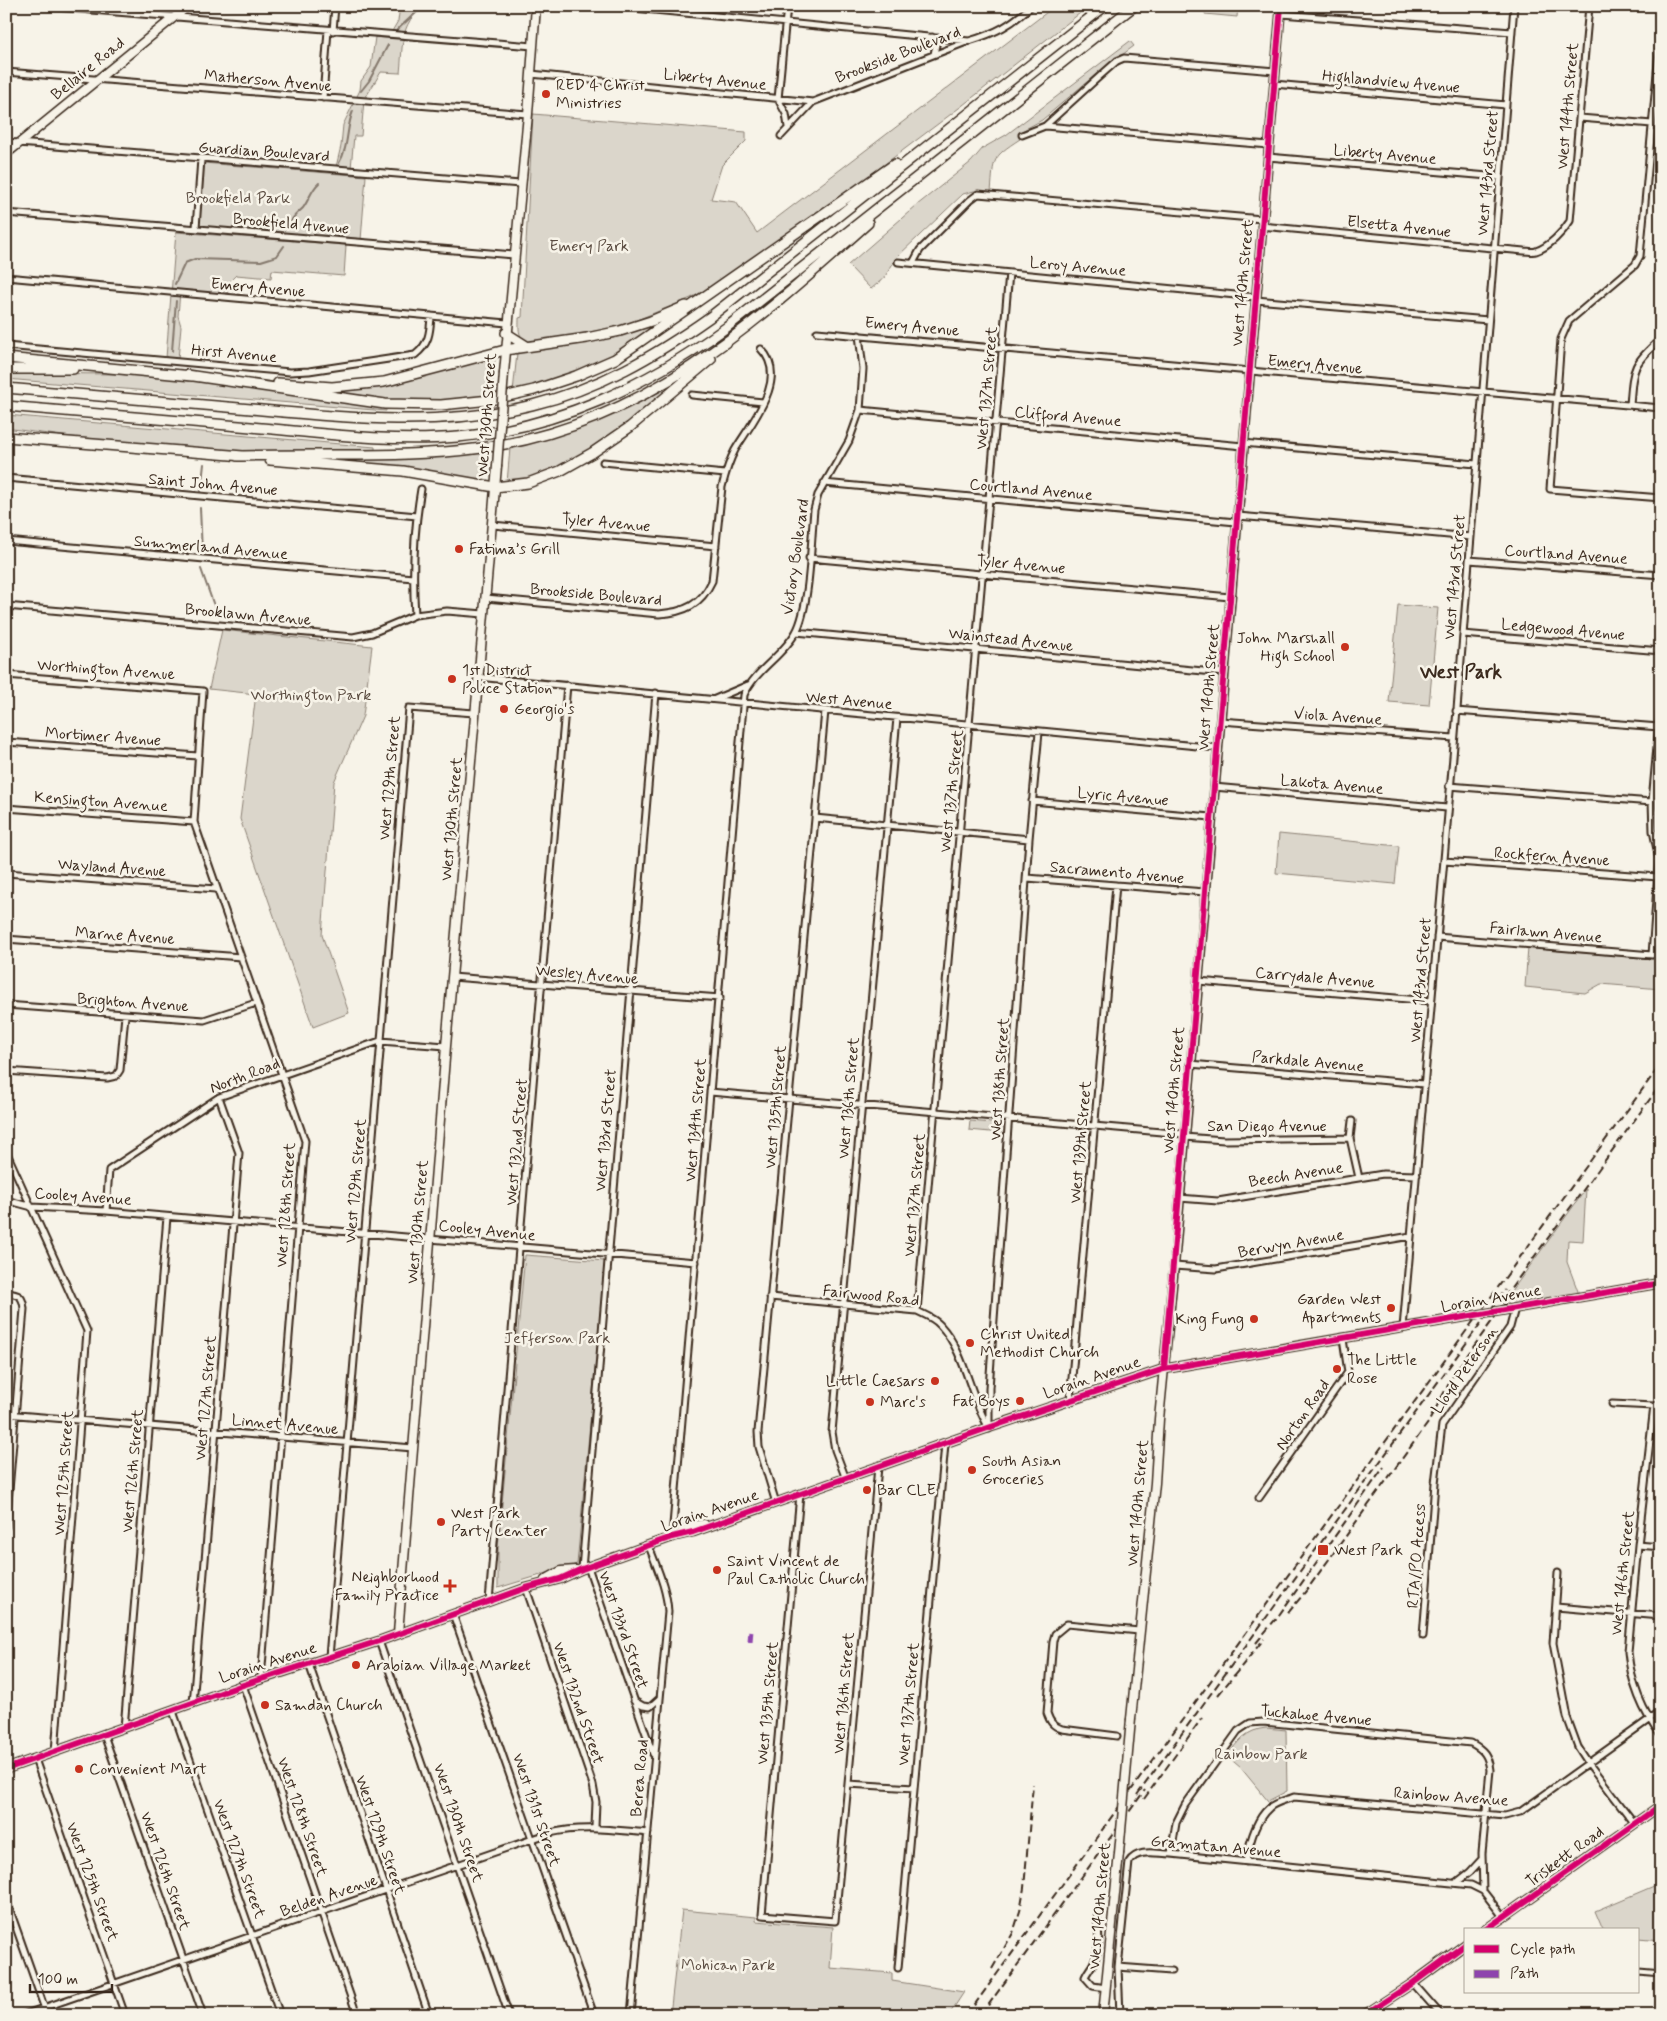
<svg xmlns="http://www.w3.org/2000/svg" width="1667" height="2021" font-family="Mynerve,sans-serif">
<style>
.green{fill:#dbd6cb;stroke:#8b8074}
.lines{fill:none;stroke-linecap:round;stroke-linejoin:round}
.stream{stroke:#84786c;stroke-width:2}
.street-casing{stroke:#3b2a1e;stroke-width:9}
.secondary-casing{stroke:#3b2a1e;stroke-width:11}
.primary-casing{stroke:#3b2a1e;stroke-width:11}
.highway-casing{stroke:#3b2a1e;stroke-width:12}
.street{stroke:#f7f3e8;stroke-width:5}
.secondary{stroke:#f7f3e8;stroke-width:8}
.primary{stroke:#f7f3e8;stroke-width:8}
.highway{stroke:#f7f3e8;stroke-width:9}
.rail{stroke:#3b2a1e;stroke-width:2;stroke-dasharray:8 4;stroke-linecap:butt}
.secondary-bridge-casing{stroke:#3b2a1e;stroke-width:11;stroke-linecap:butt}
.secondary-bridge{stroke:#f7f3e8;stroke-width:8}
.quiet{stroke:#8e44ad;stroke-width:5;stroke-dasharray:10 5;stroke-linecap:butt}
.cycleway-casing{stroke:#f7f3e8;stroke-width:9}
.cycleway{stroke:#d6006c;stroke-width:6}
.poi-dot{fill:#c8321e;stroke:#f7f3e8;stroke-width:2}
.labels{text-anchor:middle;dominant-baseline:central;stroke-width:5;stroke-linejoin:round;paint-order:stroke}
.street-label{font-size:16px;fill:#3b2a1e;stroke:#f7f3e8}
.poi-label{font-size:16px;fill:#3b2a1e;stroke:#f7f3e8;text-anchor:start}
.park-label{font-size:16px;fill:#5b4c41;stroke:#f7f3e8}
.quarter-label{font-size:19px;font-weight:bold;fill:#3b2a1e;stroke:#f7f3e8}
</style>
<rect width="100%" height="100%" fill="#f7f3e8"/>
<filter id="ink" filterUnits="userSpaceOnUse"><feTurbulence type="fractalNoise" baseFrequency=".02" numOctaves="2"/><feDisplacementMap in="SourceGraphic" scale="10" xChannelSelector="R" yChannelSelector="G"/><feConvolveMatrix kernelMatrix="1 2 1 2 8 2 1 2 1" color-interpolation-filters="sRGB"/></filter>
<g filter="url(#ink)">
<path class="green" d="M400 6H430C399 16 403 47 400 73L381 72 364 100 361 136H354L351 168 336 167 341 146 343 125 360 90 361 81 371 67 375 37 388 38 398 21Z
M1055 6H1089L963 105 857 185 709 288 691 298 622 326 531 343C517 339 519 330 519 318L522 317 533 114 746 132V141L722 165 711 199 736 202 757 233Z
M1206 6H1238L1237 17 1205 14Z
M1130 41 1134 46 1095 75 1042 120 1018 133 1020 139C991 158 994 158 991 192L974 191 963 194 897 257 884 278 871 289 848 265 917 205 971 162 983 148 1006 135Z
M203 163 366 176 361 240 198 227Z
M176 232 346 245 344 276 272 270 271 278 236 275 228 283 227 295 180 291 178 316 181 326 178 359 166 358Z
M660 321 661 324 609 358 567 376 513 392 517 353 574 345 613 338Z
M488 358 495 359 491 396 433 402 383 400 298 387 344 391 387 384Z
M6 373 115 374 156 377 219 383 386 408V411L6 379Z
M683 379C638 416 593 458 537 477 527 480 517 481 507 483L510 448C575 432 625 413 683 379Z
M6 415 375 447V451C326 451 276 453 226 451 153 447 79 439 6 428Z
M488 451 487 469 483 481 404 466 313 461V459L434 457Z
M1398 605 1438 608 1429 705 1389 702Z
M222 630 372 646 363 716 334 782 322 935 349 1013 313 1027 240 819 256 694 209 689Z
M1279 834 1399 846 1395 884 1276 873Z
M1657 916H1661V989L1601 984 1585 993 1525 987 1528 948 1654 959Z
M970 1121 1002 1124 1001 1133 969 1130Z
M1586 1189 1583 1241 1568 1240 1567 1262 1579 1294 1500 1307Z
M525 1255 605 1261 577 1564 498 1588V1547Z
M1266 1728 1286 1730 1287 1791 1268 1801 1241 1768 1227 1756C1238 1741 1246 1730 1266 1728Z
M1661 1883V1940L1638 1938V1930H1603L1595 1911Z
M682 1910 756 1917V1921L833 1927 830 1968 892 1973V1981L964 1992 949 2015H670Z"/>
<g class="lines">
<path class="stream" d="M397 30 423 6
M361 91 369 81 388 45
M339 163C349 147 346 128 353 111
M290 223C293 216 298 213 303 208 309 200 311 190 319 183
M175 284 185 263 195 259 261 261 277 256 284 246
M172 351 176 301
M201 491 204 464
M200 508 202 553
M201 569 213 603 220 614"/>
<defs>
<path id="street" d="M43 6 533 46
M614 6 969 41
M787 6 778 99 786 114 788 127
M1281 14 1512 32
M1661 30 1640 256 1635 265 1569 321 1561 339 1550 489 1661 498
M333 31 335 6
M932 37 936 45 934 54
M6 72 528 114
M531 74 813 102
M1274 84 1506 105
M323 98 328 30
M1580 118 1652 124
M1045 126 1269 145
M1022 135 1045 126 1100 76 1117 61 1124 58 1275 71
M781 136 813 102 969 41C996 33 1011 25 1031 6
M6 142 520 184
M1268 157 1500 177
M6 213 514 255
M1261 226 1524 251C1528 251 1533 252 1536 251 1549 247 1563 232 1570 221L1589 6
M196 228 201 159
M898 262 1256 297
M913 263 920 250 970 200 978 194 1262 219
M6 277 507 323
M1256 300 1488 320
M817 332 1661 408
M6 346 290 372 309 371 415 355C429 344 430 333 431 316
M692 395 763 402
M1630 405C1633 368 1632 364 1661 339
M860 410 1243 446
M1243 443 1476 464
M603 462 725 474
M6 478 417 516
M824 483 1236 522
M1238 516 1471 537
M493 525 716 546
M6 541 413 578
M809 558 1230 597
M1469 560 1661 575
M486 598 659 614C685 612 701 605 712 581L722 487C725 475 729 461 735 450 751 423 790 378 761 349
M6 606 353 637 372 633 415 615 447 611 484 614
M415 615C412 572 414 530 421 489
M796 632 1224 673
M1463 634 1661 651
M6 675 203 691 194 822 305 1141 261 1679
M477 677 1218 748
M715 699 748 685
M1456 711 1659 727
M1220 721 1454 738
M6 742 198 756
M1449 786 1652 802
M1214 787 1447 808
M1032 801 1211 817
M6 808 194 822
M815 818 1029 839
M1444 861 1658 877
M6 873 216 889
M1027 878 1205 892
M1437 937 1652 955 1659 859 1653 831 1652 802 1661 702
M6 939 241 957
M452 977 720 998
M1198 981 1431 1001
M6 1005 204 1020 256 1003
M1190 1064 1424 1084
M6 1071 107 1078 116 1076 120 1070 125 1015
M710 1092 1184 1134
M1352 1121 1350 1138 1359 1178
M1184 1137 1224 1140 1350 1138
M6 1151 87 1331 55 1752
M1179 1198 1218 1201 1383 1174 1417 1175
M6 1200 32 1207 106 1211 696 1262
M106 1211 109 1170 219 1097 380 1041 446 1046
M1174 1266 1216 1269 1411 1236
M6 1293C19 1294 23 1296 24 1309L6 1527
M770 1297 917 1311C925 1315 934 1318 940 1325 966 1353 969 1395 988 1426
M917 1311 1009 273
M1403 1328 1455 734 1514 6
M1070 1400 1116 885
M1612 1404 1654 1406 1661 1404
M1654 1406 1638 1545 1628 1652C1631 1683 1642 1711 1661 1736
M6 1414 413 1448
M989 1429V1388L1029 839 1039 732
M846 1479 835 1450 832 1432 897 718
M800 1494 762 1915 835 1921 878 1467
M1259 1498 1348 1372 1343 1339
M776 1503 759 1447 758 1432 825 711
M672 1537 744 695C755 670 783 656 796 632 810 607 811 540 814 510L818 495 849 441 860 410 863 369 859 335
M1638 1545 1661 1547
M588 1567 653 1754
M582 1569 656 693
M1558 1573 1553 1643 1567 1717 1578 1747 1589 1764 1635 1824
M526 1588 593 1785 596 1802 595 1827
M489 1601 567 685
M1556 1607 1661 1616
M453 1614 594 2015
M1423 1636 1435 1483 1442 1425 1510 1327 1515 1308
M379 1641 509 2015
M329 1657 409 708 474 713
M309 1664 429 2015
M243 1685 357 2015
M634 1701 643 1706 650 1707 660 1698
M193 1704 239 1153 219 1097
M173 1711 280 2015
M124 1728 167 1217
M104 1735 203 2015
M1117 1736 1062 1729C1053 1726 1050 1722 1047 1713L1053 1641 1055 1634 1067 1624 1139 1631
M35 1759 125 2015
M848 1784 914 1788
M1171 1854 1176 1823 1185 1805 1238 1731 1250 1723 1263 1722 1471 1743C1484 1750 1488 1755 1490 1770L1482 1853 1483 1891
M1246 1862C1249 1845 1255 1820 1269 1808 1275 1802 1286 1800 1294 1797L1494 1815 1505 1816 1520 1812 1661 1711
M1456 1883 1470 1872 1482 1859
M6 1899 47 2015
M1097 1917C1099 1930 1100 1947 1095 1959 1093 1966 1088 1970 1085 1977L1093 1986 1106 1988
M1118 1967 1171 1971
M898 1968 945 1444
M1638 1972 1661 1974
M1413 1983 1441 2015
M23 2015 550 1833C583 1825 614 1830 648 1833
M631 2015 668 1612C667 1589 657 1568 649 1546
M1120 2015 1118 1967 1129 1862C1138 1848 1157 1854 1171 1854L1471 1885 1483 1891 1504 1918"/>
<path id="secondary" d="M6 154 188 6
M504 373 528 114 536 6
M398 1633 446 1046 497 466
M1131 1719 1155 1483 1159 1419 1174 1266 1281 6
M1485 1930 1661 1805
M1103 2015 1119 1853
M1364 2015 1413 1983 1466 1944"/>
<path id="primary" d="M680 1533 691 1526 704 1524
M545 1580 561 1571 576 1570
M6 1769 243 1685 379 1641 526 1588 560 1579 582 1569 672 1537 693 1532 982 1430 1164 1369 1661 1283"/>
<path id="highway" d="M506 333 528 347
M6 358 192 376
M6 369H73
M187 375 385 404 441 405 490 400 534 390 576 376 615 359 895 164
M278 383 332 387 384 382 505 350 587 338 620 331 651 321 686 306
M6 388C88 395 169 402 251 409 345 418 439 428 532 405 598 389 655 356 710 317L1105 6
M6 406C88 413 169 420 251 427 319 433 389 443 458 437 559 427 646 386 727 327L1134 6
M6 437 243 456
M237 456C318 453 401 459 482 448 642 426 753 326 868 223
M270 460 403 471 495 487 528 483 560 471 592 453 630 427 711 359"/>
</defs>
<use href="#street" class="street-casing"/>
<use href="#secondary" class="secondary-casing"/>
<use href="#primary" class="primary-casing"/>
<use href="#highway" class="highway-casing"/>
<use href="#street" class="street"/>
<use href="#secondary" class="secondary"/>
<use href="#primary" class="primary"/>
<use href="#highway" class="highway"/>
<path class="rail" d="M1504 1298 1661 1084
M1288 1613 1306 1591 1428 1423 1455 1372 1511 1295
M1256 1643 1279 1615 1384 1467
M1218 1695 1264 1639
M1137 1795 1505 1290
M1144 1799 1202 1718
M992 1969 1013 1933 1020 1911 1024 1888 1033 1784
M967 2015 1661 1064
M981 2015 1145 1790"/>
<defs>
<path id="secondary-bridge" d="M497 466 504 373
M1119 1853 1131 1719"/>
</defs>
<use href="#secondary-bridge" class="secondary-bridge-casing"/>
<use href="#secondary-bridge" class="secondary-bridge"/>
<path class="quiet" d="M750 1641 751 1630"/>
<defs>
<path id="cycleway" d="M1164 1369 1281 6
M6 1769 243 1685 379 1641 526 1588 560 1579 582 1569 672 1537 693 1532 982 1430 1164 1369 1661 1283
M1485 1930 1661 1805
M1364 2015 1413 1983 1466 1944"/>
</defs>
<use href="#cycleway" class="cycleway-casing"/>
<use href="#cycleway" class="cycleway"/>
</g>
</g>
<g class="poi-dot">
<circle cx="546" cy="94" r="5"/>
<circle cx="459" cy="549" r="5"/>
<circle cx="1345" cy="647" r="5"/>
<circle cx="452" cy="679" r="5"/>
<circle cx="504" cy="709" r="5"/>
<circle cx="1391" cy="1308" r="5"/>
<circle cx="1254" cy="1319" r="5"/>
<circle cx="970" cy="1343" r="5"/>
<circle cx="1337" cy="1369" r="5"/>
<circle cx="935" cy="1381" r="5"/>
<circle cx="1020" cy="1401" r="5"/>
<circle cx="870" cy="1402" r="5"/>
<circle cx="972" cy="1470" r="5"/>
<circle cx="867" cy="1490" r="5"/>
<circle cx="441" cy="1522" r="5"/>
<rect x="1317" y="1544" width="12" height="12" rx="2.5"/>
<circle cx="717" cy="1570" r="5"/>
<path d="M447.5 1578.5h5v5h5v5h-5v5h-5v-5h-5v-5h5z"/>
<circle cx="356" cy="1665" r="5"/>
<circle cx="265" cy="1705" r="5"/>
<circle cx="79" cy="1769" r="5"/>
</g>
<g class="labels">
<g class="street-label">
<text transform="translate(898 55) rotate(-21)">Brookside Boulevard</text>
<text transform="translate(88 69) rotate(-39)">Bellaire Road</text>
<text transform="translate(715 80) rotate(6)">Liberty Avenue</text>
<text transform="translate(268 81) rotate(5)">Matherson Avenue</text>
<text transform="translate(1391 82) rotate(5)">Highlandview Avenue</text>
<text transform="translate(1568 106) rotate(-85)">West 144th Street</text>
<text transform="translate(264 152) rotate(4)">Guardian Boulevard</text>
<text transform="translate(1385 155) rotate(5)">Liberty Avenue</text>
<text transform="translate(1488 173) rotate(-85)">West 143rd Street</text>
<text transform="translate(291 224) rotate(5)">Brookfield Avenue</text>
<text transform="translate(1399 227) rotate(6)">Elsetta Avenue</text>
<text transform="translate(1078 267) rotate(5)">Leroy Avenue</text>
<text transform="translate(1243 283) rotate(-85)">West 140th Street</text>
<text transform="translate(258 288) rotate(5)">Emery Avenue</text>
<text transform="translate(912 327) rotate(5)">Emery Avenue</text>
<text transform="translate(234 354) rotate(5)">Hirst Avenue</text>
<text transform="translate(1315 365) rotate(5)">Emery Avenue</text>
<text transform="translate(987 388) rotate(-85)">West 137th Street</text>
<text transform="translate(487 415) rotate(-86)">West 130th Street</text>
<text transform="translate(1068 417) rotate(5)">Clifford Avenue</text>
<text transform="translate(213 485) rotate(5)">Saint John Avenue</text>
<text transform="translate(1031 490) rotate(5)">Courtland Avenue</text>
<text transform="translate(606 523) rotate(5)">Tyler Avenue</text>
<text transform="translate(211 548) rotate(5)">Summerland Avenue</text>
<text transform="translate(1566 555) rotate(4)">Courtland Avenue</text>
<text transform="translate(796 557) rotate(-82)">Victory Boulevard</text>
<text transform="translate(1021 565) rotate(5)">Tyler Avenue</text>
<text transform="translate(1455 577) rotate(-85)">West 143rd Street</text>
<text transform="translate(596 595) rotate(5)">Brookside Boulevard</text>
<text transform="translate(248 615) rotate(5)">Brooklawn Avenue</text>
<text transform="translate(1563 630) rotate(5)">Ledgewood Avenue</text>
<text transform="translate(1011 640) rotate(6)">Wainstead Avenue</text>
<text transform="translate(106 670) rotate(4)">Worthington Avenue</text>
<text transform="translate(1209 687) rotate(-85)">West 140th Street</text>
<text transform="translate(849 701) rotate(5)">West Avenue</text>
<text transform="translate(1338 717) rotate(4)">Viola Avenue</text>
<text transform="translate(103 737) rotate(4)">Mortimer Avenue</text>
<text transform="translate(390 778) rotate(-85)">West 129th Street</text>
<text transform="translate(1332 785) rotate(5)">Lakota Avenue</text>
<text transform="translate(952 791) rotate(-84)">West 137th Street</text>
<text transform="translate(1123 797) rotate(5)">Lyric Avenue</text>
<text transform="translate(101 802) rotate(4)">Kensington Avenue</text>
<text transform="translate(452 819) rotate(-85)">West 130th Street</text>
<text transform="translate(1552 857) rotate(4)">Rockfern Avenue</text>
<text transform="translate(112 868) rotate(4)">Wayland Avenue</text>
<text transform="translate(1117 873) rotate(5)">Sacramento Avenue</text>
<text transform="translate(1546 933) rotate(5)">Fairlawn Avenue</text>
<text transform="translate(125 936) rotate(4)">Marne Avenue</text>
<text transform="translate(587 975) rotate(5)">Wesley Avenue</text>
<text transform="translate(1315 978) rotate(5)">Carrydale Avenue</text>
<text transform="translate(1421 980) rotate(-85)">West 143rd Street</text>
<text transform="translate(133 1003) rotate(4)">Brighton Avenue</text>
<text transform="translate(1308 1062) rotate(5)">Parkdale Avenue</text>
<text transform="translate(245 1076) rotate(-21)">North Road</text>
<text transform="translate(1000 1079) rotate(-86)">West 138th Street</text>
<text transform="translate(1174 1090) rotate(-85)">West 140th Street</text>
<text transform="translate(849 1098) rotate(-85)">West 136th Street</text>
<text transform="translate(776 1107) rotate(-85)">West 135th Street</text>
<text transform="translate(696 1120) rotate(-85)">West 134th Street</text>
<text x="1267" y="1126">San Diego Avenue</text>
<text transform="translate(606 1130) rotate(-85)">West 133rd Street</text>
<text transform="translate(517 1142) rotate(-85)">West 132nd Street</text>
<text transform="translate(1081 1142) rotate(-85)">West 139th Street</text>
<text transform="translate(1296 1175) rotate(-9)">Beech Avenue</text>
<text transform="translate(356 1181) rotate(-85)">West 129th Street</text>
<text transform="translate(915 1195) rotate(-85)">West 137th Street</text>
<text transform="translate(83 1197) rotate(4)">Cooley Avenue</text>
<text transform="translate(286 1205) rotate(-86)">West 128th Street</text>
<text transform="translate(418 1222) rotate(-85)">West 130th Street</text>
<text transform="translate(487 1231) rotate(6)">Cooley Avenue</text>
<text transform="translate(1291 1244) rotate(-10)">Berwyn Avenue</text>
<text transform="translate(871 1296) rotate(6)">Fairwood Road</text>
<text transform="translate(1491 1299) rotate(-10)">Lorain Avenue</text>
<text transform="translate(1465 1370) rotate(-55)">Lloyd Peterson</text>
<text transform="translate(1092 1378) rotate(-19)">Lorain Avenue</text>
<text transform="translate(206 1398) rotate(-85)">West 127th Street</text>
<text transform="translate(1303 1415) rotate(-55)">Norton Road</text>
<text transform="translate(285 1425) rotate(5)">Linnet Avenue</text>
<text transform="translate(133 1471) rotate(-85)">West 126th Street</text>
<text transform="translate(64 1473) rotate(-86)">West 125th Street</text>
<text transform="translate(1138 1503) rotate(-85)">West 140th Street</text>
<text transform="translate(710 1511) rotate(-19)">Lorain Avenue</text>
<text transform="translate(1417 1556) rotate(-86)">RTA/PO Access</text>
<text transform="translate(1623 1573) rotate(-84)">West 146th Street</text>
<text transform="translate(623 1630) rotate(71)">West 133rd Street</text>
<text transform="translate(268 1663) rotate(-18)">Lorain Avenue</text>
<text transform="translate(844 1693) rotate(-85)">West 136th Street</text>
<text transform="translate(578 1703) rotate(71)">West 132nd Street</text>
<text transform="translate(768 1703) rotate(-85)">West 135th Street</text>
<text transform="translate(909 1704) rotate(-85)">West 137th Street</text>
<text transform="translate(1316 1716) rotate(5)">Tuckahoe Avenue</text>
<text transform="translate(640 1778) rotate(-85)">Berea Road</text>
<text transform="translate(1451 1797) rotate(4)">Rainbow Avenue</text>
<text transform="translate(536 1810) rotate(71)">West 131st Street</text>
<text transform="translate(302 1817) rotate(71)">West 128th Street</text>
<text transform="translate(458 1823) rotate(71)">West 130th Street</text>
<text transform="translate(380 1835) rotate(71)">West 129th Street</text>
<text transform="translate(1216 1847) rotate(5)">Gramatan Avenue</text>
<text transform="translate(1565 1857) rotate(-36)">Triskett Road</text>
<text transform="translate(239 1859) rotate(70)">West 127th Street</text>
<text transform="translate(165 1871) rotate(71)">West 126th Street</text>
<text transform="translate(92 1882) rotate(70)">West 125th Street</text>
<text transform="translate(329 1896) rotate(-19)">Belden Avenue</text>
<text transform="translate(1100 1906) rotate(-85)">West 140th Street</text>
</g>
<g class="poi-label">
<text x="556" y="85">RED 4 Christ<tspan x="556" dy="18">Ministries</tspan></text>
<text x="469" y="549">Fatima’s Grill</text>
<text x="1335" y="638" text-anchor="end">John Marshall<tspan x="1335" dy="18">High School</tspan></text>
<text x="462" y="670">1st District<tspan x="462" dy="18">Police Station</tspan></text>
<text x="514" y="709">Georgio's</text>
<text x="1381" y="1299" text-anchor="end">Garden West<tspan x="1381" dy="18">Apartments</tspan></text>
<text x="1244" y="1319" text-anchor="end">King Fung</text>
<text x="980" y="1334">Christ United<tspan x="980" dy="18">Methodist Church</tspan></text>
<text x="1347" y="1360">The Little<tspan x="1347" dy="18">Rose</tspan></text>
<text x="925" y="1381" text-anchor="end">Little Caesars</text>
<text x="1010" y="1401" text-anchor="end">Fat Boys</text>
<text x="880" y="1402">Marc's</text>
<text x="982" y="1461">South Asian<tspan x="982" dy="18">Groceries</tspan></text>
<text x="877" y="1490">Bar CLE</text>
<text x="451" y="1513">West Park<tspan x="451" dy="18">Party Center</tspan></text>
<text x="1334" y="1550">West Park</text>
<text x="727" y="1561">Saint Vincent de<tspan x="727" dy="18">Paul Catholic Church</tspan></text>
<text x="439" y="1577" text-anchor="end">Neighborhood<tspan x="439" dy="18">Family Practice</tspan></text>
<text x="366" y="1665">Arabian Village Market</text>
<text x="275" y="1705">Samdan Church</text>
<text x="89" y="1769">Convenient Mart</text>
</g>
<g class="park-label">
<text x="238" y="198">Brookfield Park</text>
<text x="589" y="246">Emery Park</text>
<text x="311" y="695">Worthington Park</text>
<text x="557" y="1338">Jefferson Park</text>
<text x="1261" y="1754">Rainbow Park</text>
<text x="728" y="1965">Mohican Park</text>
</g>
<g class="quarter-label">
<text x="1461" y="672">West Park</text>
</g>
</g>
<rect width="1667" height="2021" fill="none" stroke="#f7f3e8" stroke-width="25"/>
<rect x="12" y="12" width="1642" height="1996" fill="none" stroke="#3b2a1e" stroke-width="2" filter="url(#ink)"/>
<rect x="1464" y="1928" width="175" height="65" fill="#f7f3e8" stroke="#aca397"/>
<rect x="1474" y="1945" width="25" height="8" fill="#d6006c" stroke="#aca397"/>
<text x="1510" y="1954" font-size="15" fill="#3b2a1e">Cycle path</text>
<rect x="1474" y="1970" width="25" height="8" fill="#8e44ad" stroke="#aca397"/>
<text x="1510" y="1978" font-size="15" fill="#3b2a1e">Path</text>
<path d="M30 1984v8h82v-8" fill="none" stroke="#3b2a1e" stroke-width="2.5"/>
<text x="38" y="1984" font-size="15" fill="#3b2a1e" stroke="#f7f3e8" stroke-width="4" paint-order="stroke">100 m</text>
</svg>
